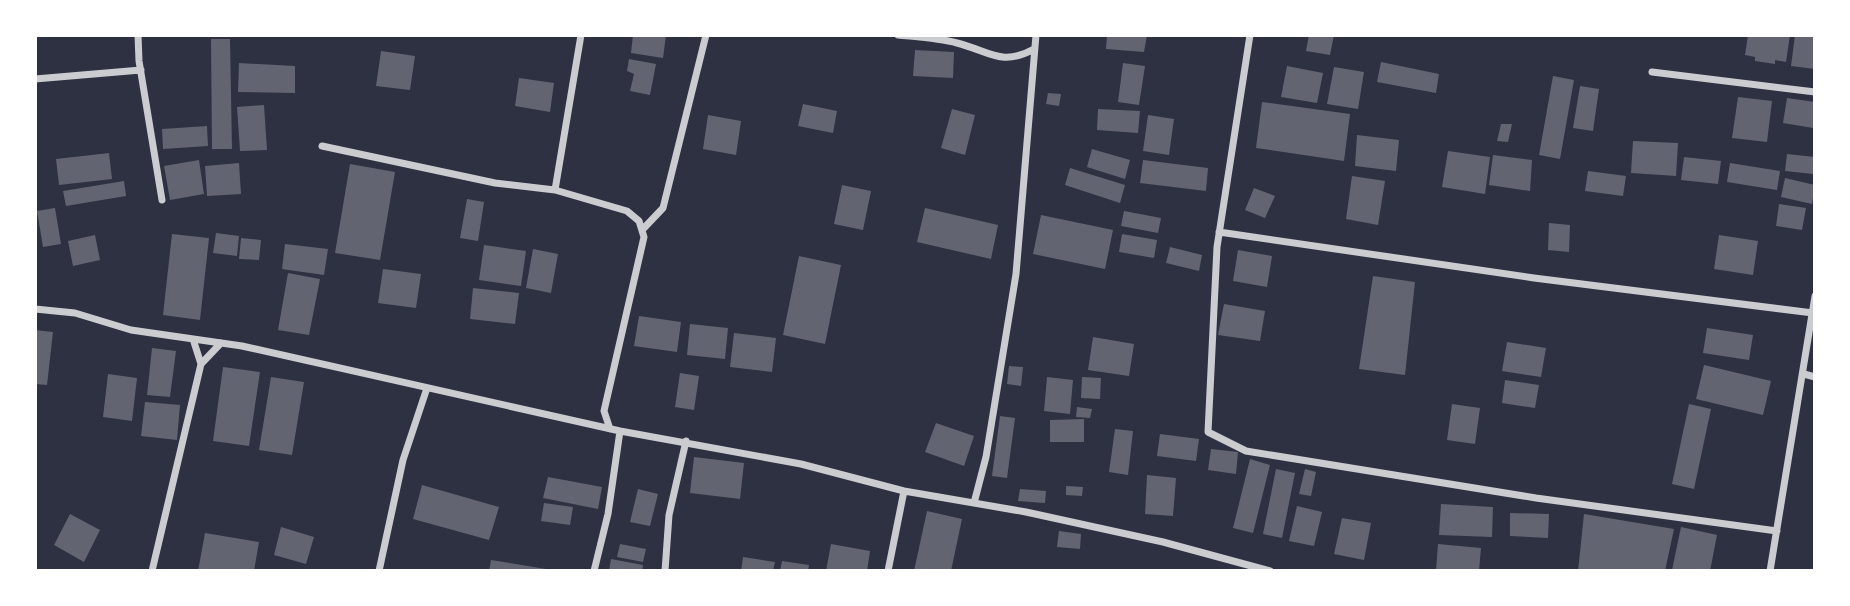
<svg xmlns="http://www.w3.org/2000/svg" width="1850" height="606" font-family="'Work Sans',sans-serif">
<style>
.building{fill:#626471}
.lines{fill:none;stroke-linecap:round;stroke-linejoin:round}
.minor{stroke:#caccd0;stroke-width:7}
</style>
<rect width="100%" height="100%" fill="#2d3142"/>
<path class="building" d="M633 35H666L663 58 631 53Z
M1107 35H1147L1144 52 1106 49Z
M1309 35H1334L1330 55 1306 51Z
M1748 35H1790L1786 62 1775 60V64L1755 61V57L1745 55Z
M1795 35H1815V69L1791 66Z
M211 39H230L232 149H212Z
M915 50 954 52 953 78 913 76Z
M381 51 415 56 410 90 376 86Z
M629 59 656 64 650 95 630 91 634 74 627 71Z
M1381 62 1439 74 1436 93 1377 82Z
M239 63 295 66V93L238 92Z
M1123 63 1145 66 1139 105 1118 102Z
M1287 66 1323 73 1317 103 1281 97Z
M1334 67 1364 72 1358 109 1327 104Z
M1553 76 1574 80 1560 159 1539 155Z
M519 78 554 83 550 112 515 106Z
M1580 86 1599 89 1593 131 1573 128Z
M1048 93 1061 94 1059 106 1046 104Z
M1738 97 1772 101 1767 142 1732 138Z
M1787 98 1815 102 1813 128 1783 123Z
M1262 102 1350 114 1344 161 1256 148Z
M803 104 837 111 833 133 798 126Z
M264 105 267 150 240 151 237 107Z
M952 109 975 115 965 155 941 148Z
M1098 109 1140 111 1138 133 1097 130Z
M708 115 741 121 736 155 703 149Z
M1148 115 1174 119 1169 155 1143 151Z
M1501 124H1512L1508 142 1497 141Z
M207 126 208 146 163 149 162 129Z
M1357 135 1399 140 1396 171 1355 166Z
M1633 141 1678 143 1676 176 1631 173Z
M1092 149 1130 160 1125 179 1087 167Z
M1448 151 1490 157 1485 194 1442 187Z
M109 153 112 179 59 185 56 159Z
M1787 154 1815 157 1813 174 1785 171Z
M1493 155 1532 160 1530 191 1489 185Z
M1684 157 1721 161 1718 184 1681 180Z
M199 160 204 194 170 200 164 166Z
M1143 160 1208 168 1206 191 1140 183Z
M239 163 241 194 207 196 205 166Z
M1730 163 1780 171 1777 190 1727 182Z
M350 164 395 172 380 260 335 253Z
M1070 168 1125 185 1120 203 1065 185Z
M1588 171 1626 176 1623 196 1585 191Z
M1352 176 1385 181 1378 225 1346 219Z
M1785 178 1815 185 1812 204 1781 197Z
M124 181 126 196 66 206 63 191Z
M842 185 871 191 863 230 834 224Z
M1254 188 1275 196 1265 218 1245 210Z
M467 199 484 202 478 241 460 238Z
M1779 204 1806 208 1802 230 1776 226Z
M55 208 61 244 43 247 37 211Z
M925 208 998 225 991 259 917 242Z
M1124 211 1161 218 1158 233 1121 226Z
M1041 215 1113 230 1105 269 1033 254Z
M1549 223 1570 225 1569 252 1548 250Z
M216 233 239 236 237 256 213 253Z
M172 234 209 238 200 320 163 315Z
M1122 234 1157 240 1154 258 1119 252Z
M95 235 100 260 73 266 68 241Z
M1719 235 1758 241 1753 275 1714 269Z
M241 238 261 240 259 260 239 259Z
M285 244 328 249 324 275 282 269Z
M484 245 526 251 521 286 479 280Z
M1170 247 1202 255 1199 271 1166 263Z
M533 249 558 254 551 293 526 288Z
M1238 250 1272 256 1267 287 1233 281Z
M799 256 841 265 825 344 783 335Z
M383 269 421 274 416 308 378 303Z
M288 273 320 279 309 335 278 330Z
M1373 276 1415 282 1405 375 1359 369Z
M473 288 519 293 515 324 470 319Z
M1224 304 1265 311 1260 341 1218 335Z
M639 316 681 322 677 352 634 346Z
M690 324 728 328 725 359 687 355Z
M1707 328 1753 335 1749 360 1703 353Z
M35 330 53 332 47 385 35 384Z
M734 333 776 338 772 372 730 367Z
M1093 337 1134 344 1129 376 1088 370Z
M1507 342 1546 348 1541 377 1502 371Z
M152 348 176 351 170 397 147 395Z
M1704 365 1771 381 1763 415 1696 399Z
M1009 366 1023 367 1021 386 1007 384Z
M223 367 260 372 249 446 213 441Z
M680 373 699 376 694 410 675 407Z
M108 374 137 378 132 421 103 417Z
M271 377 304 382 292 455 259 450Z
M1047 377 1073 380 1070 414 1044 411Z
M1082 377 1101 378 1100 399 1081 398Z
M1505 380 1539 385 1535 408 1502 403Z
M145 402 180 405 177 440 141 436Z
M1452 404 1480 408 1475 444 1447 440Z
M1689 404 1711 409 1694 489 1672 484Z
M1077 407 1092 409 1090 418 1076 417Z
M1000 416 1015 418 1007 478 992 476Z
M1084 419V442H1050V420Z
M936 423 974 436 964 466 925 452Z
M1115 429 1133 431 1128 475 1109 472Z
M1160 434 1199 439 1196 461 1157 456Z
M1211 449 1238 452 1236 474 1208 470Z
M694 457 744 463 740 499 690 493Z
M1250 459 1270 465 1253 533 1233 528Z
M1276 469 1295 473 1282 538 1263 534Z
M1305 469 1316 472 1311 496 1299 494Z
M1147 475 1176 478 1173 516 1145 514Z
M548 477 602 487 598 509 543 498Z
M422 485 499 507 489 540 413 519Z
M1066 486 1083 487 1082 496 1066 495Z
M638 489 658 494 650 526 630 522Z
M1020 489 1046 491 1045 503 1018 501Z
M544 503 573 507 570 525 541 521Z
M1441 504 1493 507 1492 537 1439 535Z
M1297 506 1322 512 1314 546 1289 541Z
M927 511 962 519 951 571H914Z
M1510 513 1549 514 1548 538 1510 536Z
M70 514 100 530 84 562 54 545Z
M1584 514 1674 529 1665 571H1578Z
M1342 518 1371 523 1364 560 1334 554Z
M281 527 314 537 306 564 274 555Z
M1681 527 1717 535 1710 571 1672 570Z
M1059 531 1081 534 1080 549 1057 547Z
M205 533 259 542 254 571H198Z
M620 544 646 549 643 562 617 557Z
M831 544 870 551 867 571H826Z
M1438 544 1481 548 1479 571H1436Z
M743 557 775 562 773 571H741Z
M611 559 643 565 642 571H609Z
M491 560 552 570V571H489Z
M782 561 809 565 808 571H780Z"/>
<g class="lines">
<path class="minor" d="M138 35 139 61 162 200
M898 35C918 37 938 38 957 43 989 51 1002 67 1034 49
M1250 35 1217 247 1208 432 1246 451 1536 498 1777 531
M1652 72 1815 92
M35 79 141 70
M322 146 495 183 555 190 627 211 639 221 644 237 604 411 610 429
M555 190 581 35
M644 228 663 208 706 35
M1219 232 1534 278 1813 313
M35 309 75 313 131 330 242 346 620 431 801 464 904 491 1026 512 1163 542 1270 571
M201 364 221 343
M1804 374 1815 377
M974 503 986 457 1016 274 1036 35
M152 571 201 364 193 339
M379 571 403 460 427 388
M594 571 608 514 620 431
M665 571 669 515 686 441
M888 571 904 491
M1770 571 1815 296"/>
</g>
<rect width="1850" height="606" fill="none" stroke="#ffffff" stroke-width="74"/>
</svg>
